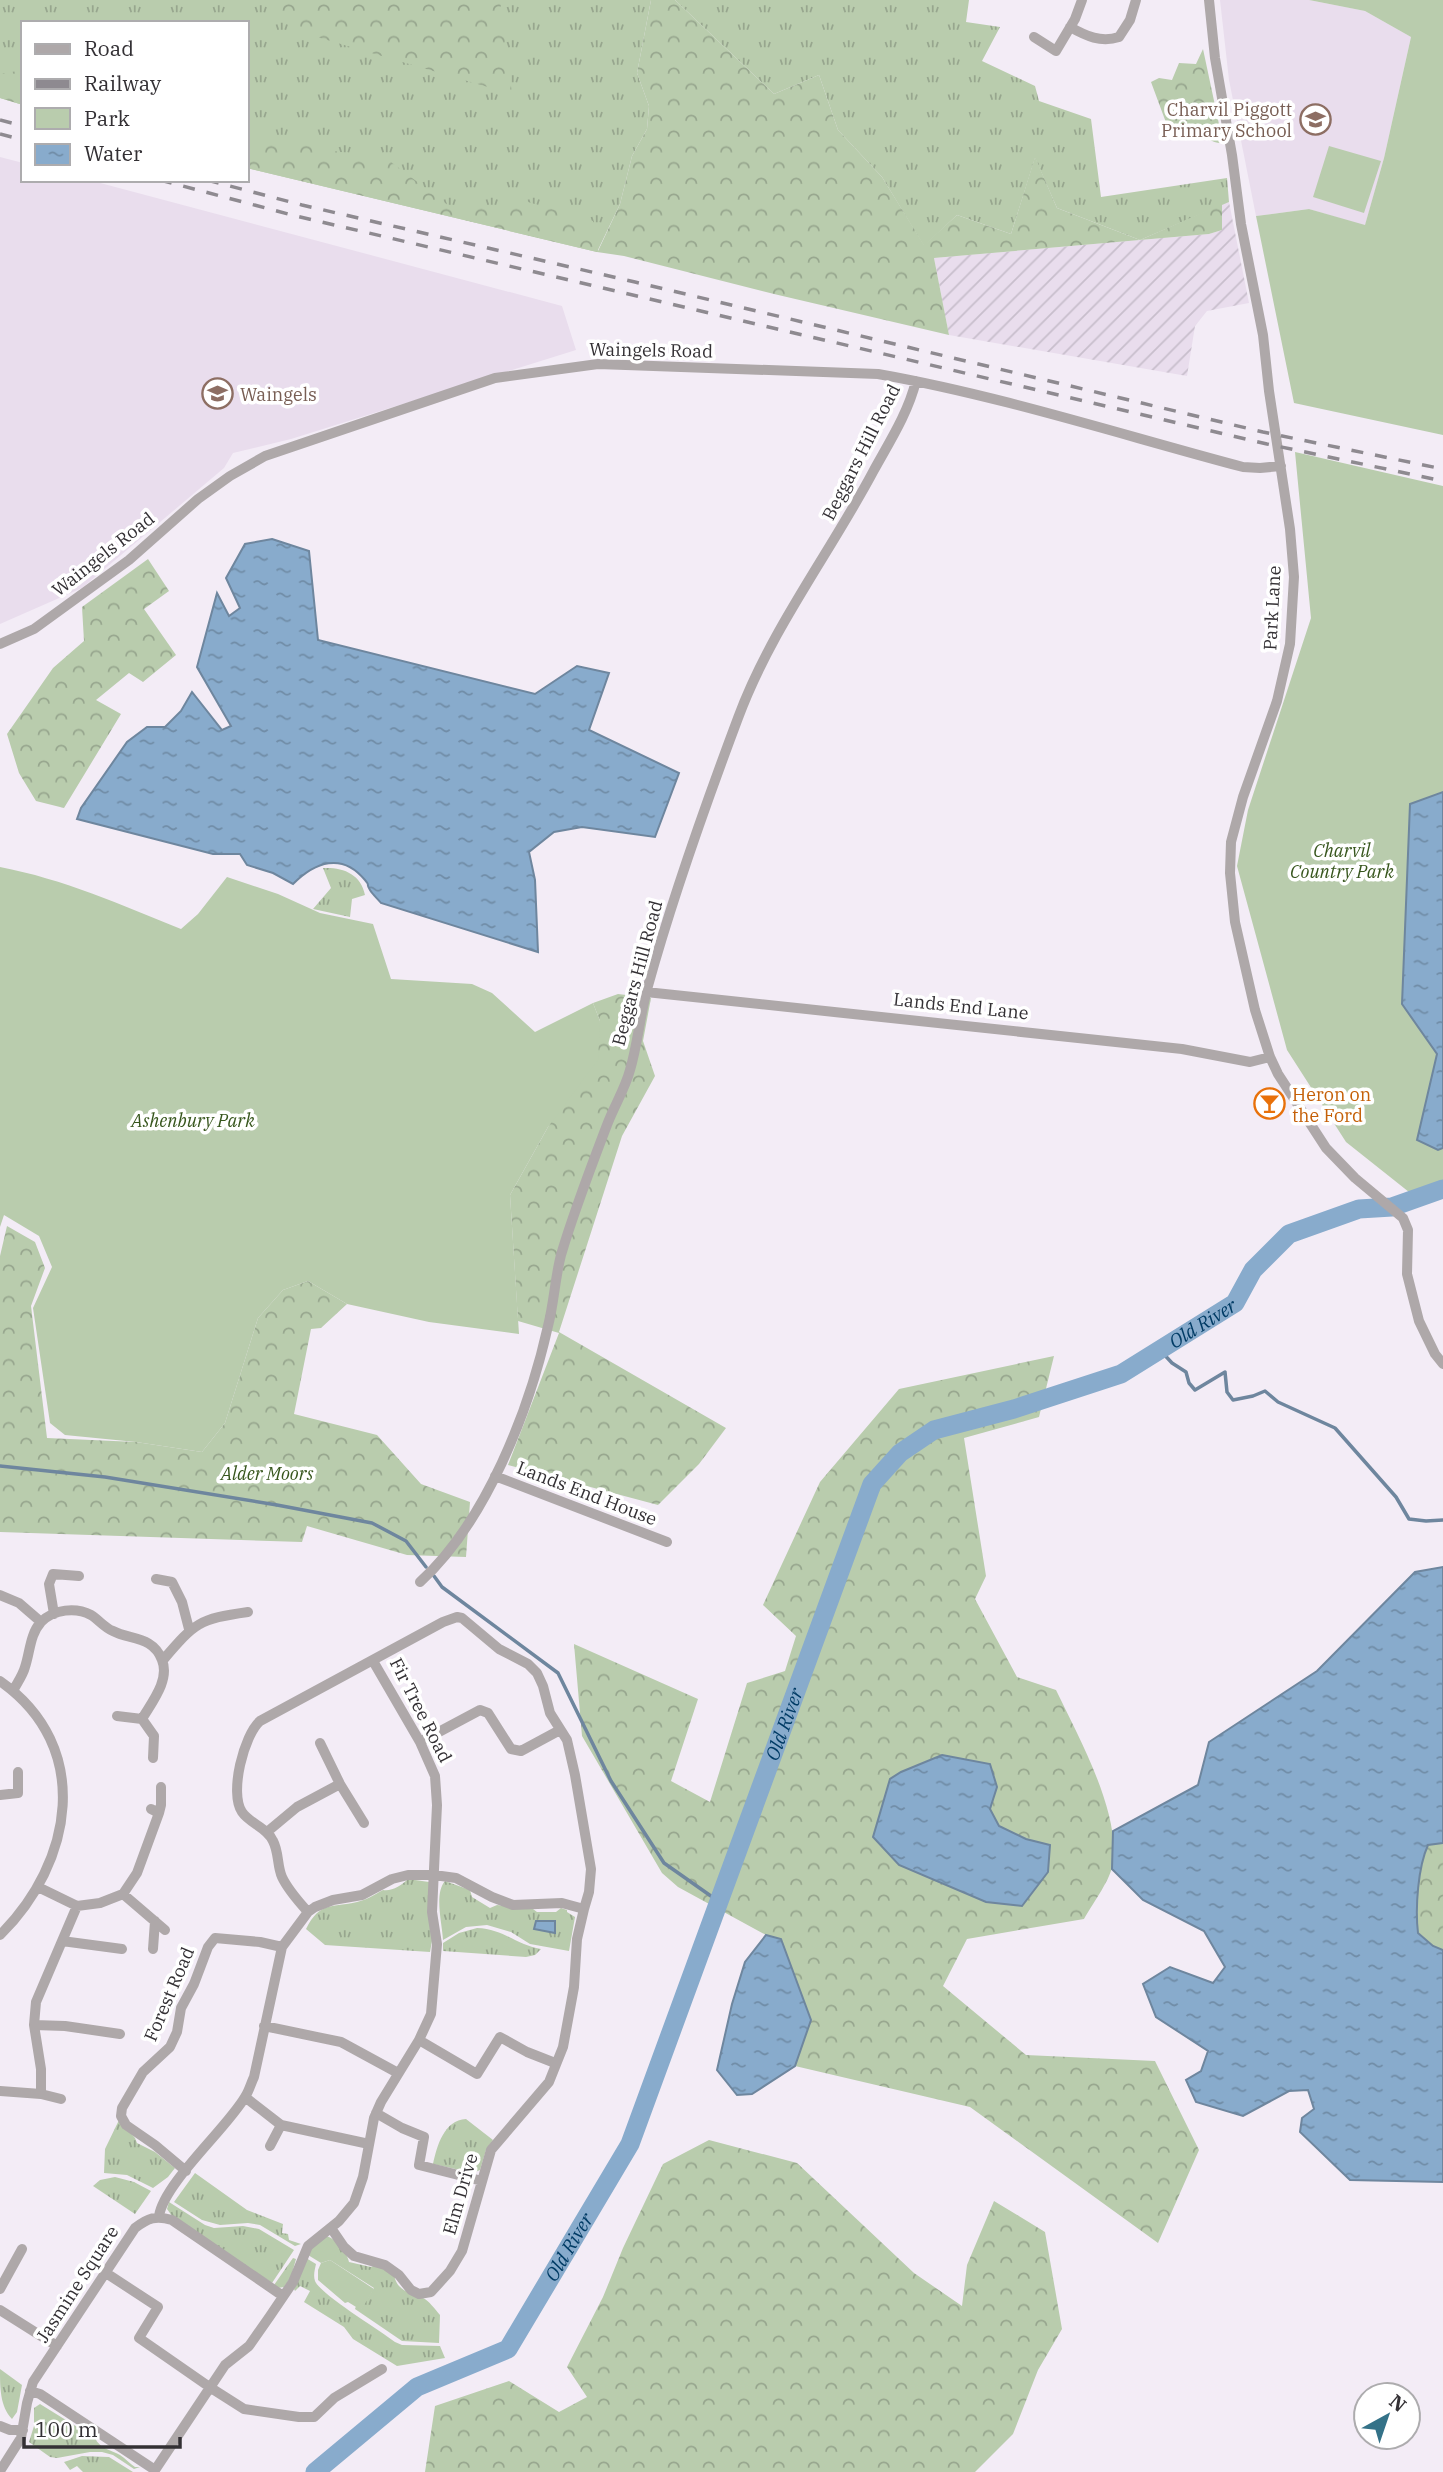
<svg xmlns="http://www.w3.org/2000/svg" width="1443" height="2472" font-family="'IBM Plex Serif',serif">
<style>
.built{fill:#e9dded}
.industrial{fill:url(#industrial-furrows)}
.grass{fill:url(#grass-tufts)}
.forest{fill:url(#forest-crowns)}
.park{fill:#b9ccad}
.water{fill:url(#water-ripples);stroke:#6e869e;stroke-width:2}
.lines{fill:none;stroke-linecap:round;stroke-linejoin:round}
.stream{stroke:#6e869e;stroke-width:3.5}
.river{stroke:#88abcc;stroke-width:19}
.minor{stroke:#aea8a9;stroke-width:10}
.rail{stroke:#8e8a90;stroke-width:3.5;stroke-dasharray:12 12;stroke-linecap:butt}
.labels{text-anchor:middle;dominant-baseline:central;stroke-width:7;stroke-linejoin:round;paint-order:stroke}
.education-label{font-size:18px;fill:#785e54;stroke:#fff;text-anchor:end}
.street-label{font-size:18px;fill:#333034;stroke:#fff}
.park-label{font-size:18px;font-style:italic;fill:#37561d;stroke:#fff}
.food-label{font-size:18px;fill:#c56008;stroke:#fff;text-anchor:start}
.water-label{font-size:19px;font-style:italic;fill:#003b65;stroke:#fff}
</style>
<defs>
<pattern id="industrial-furrows" width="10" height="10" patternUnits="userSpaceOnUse" patternTransform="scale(1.75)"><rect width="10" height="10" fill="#e9dded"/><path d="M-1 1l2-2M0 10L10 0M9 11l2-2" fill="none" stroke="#c8becc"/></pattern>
<pattern id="grass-tufts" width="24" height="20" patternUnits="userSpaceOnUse" patternTransform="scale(1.75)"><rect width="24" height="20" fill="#b9ccad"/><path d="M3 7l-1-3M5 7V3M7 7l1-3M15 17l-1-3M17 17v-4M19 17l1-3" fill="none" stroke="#97a68e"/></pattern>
<pattern id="forest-crowns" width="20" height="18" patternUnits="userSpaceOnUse" patternTransform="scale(1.75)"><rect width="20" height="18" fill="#b9ccad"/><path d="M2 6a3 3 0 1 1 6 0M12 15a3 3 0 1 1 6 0" fill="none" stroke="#97a68e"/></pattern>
<pattern id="water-ripples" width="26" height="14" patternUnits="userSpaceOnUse" patternTransform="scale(1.75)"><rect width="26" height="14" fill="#88abcc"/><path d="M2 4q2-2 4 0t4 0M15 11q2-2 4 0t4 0" fill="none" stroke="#708ca6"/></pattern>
</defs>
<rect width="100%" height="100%" fill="#f3ecf6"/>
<path class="built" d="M1220 0H1309L1365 11 1411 37 1384 158 1365 226 1309 209 1256 216 1229 80Z
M0 157 23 163V180H89L562 306 576 350 291 439 233 453 224 468 82 588 0 624Z"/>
<path class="industrial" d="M1229 202 1249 303 1207 311 1195 326 1187 376 949 335 934 258 1209 234 1222 230V204Z"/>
<path class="grass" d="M0 0H651L637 73 649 106 647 129 632 156 620 204 597 252 247 168V23H23V105L0 98Z
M675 0H969L966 22 1000 27 982 61 1035 86 1039 101 1091 119 1101 197 1227 178 1229 202 1140 240 1057 208 1035 158 1011 234 957 215 924 246 882 177 838 130 819 75 774 94Z
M323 868C343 867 361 874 365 895L352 899 350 917 313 909 331 888Z
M408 1879 429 1882 432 1941 430 1952 325 1945 306 1929C320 1901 332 1908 357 1902 366 1900 374 1895 383 1890 391 1892 402 1885 408 1879Z
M445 1881 470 1890 472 1897 490 1908 497 1905 533 1909 537 1912H556L561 1908 567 1910V1912L575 1917 569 1951 530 1944 511 1932 487 1925 466 1927 443 1940C442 1922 434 1894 445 1881Z
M477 1928C504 1929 516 1945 541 1949L535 1955 526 1957 443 1951V1943L459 1933Z
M466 2119 493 2140 486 2150 480 2170 473 2173 433 2164C437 2146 444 2120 466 2119Z
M119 2120 135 2138 137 2143 155 2152 175 2168 168 2177 153 2188 127 2175 104 2173 105 2149Z
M195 2173 247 2210 283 2224 282 2233 288 2234 289 2240 301 2244 295 2246 260 2225 248 2223 220 2225 202 2220 174 2202Z
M115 2177 134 2182 151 2191 135 2214 93 2186 100 2180Z
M169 2202 205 2225 214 2228 243 2226 259 2229 294 2250 272 2283 172 2216 167 2209Z
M326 2236C335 2238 347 2252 349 2262L371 2267 375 2265 394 2274C396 2291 411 2293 423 2298 429 2301 435 2309 440 2315L439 2343 402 2341 355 2309 356 2306 361 2309 374 2288 330 2260 321 2263 308 2255 311 2249Z
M293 2258 296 2259 291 2277 284 2287 278 2288 274 2285Z
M306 2258 316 2264C315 2269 313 2275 315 2281 320 2294 381 2331 395 2342L402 2345 440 2346 445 2358 397 2366 353 2339 344 2327 304 2302 310 2291 300 2286 295 2291 294 2289Z
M0 2369 22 2385 17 2412 12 2419C0 2406 0 2388 0 2369Z
M40 2404 95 2438C100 2449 111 2450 120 2455 125 2458 130 2464 135 2467H140L134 2469 113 2455 102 2452H90L57 2458 50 2457 29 2442 34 2426V2408Z
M82 2456 109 2457 133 2472H83L77 2466 70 2470 64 2462Z"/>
<path class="forest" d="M269 0H500L512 94 293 30Z
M651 0H675L774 94 819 75 838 130 882 177 924 245 957 215 1011 234 1035 157 1057 208 1140 240 1222 204V230L1209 234 934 258 949 335 774 294 624 256 597 252 247 168V146L273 139 391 162 453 209 528 202 593 221 598 251 620 204 632 156 647 129 649 106 637 73Z
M1203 49 1223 143C1213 144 1205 138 1201 129L1171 136 1151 82 1159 78 1172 80 1179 63 1196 64Z
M23 70V105L0 98V74Z
M148 559 169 591 144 609 176 655 143 682 129 673 96 700 121 714 64 808 36 801 19 773 7 734 53 668 84 641 82 607Z
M618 994 651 998 643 1041 655 1076 622 1136 559 1332 726 1428 699 1464 658 1505 508 1465 559 1333 518 1321 510 1195 548 1127 600 1021 593 1003Z
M7 1226 35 1242 45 1268 31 1306 47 1438 136 1442 202 1452 225 1423 258 1318 283 1290 308 1281 347 1304 321 1328 311 1329 294 1414 377 1435 421 1484 470 1502 466 1557 407 1555 307 1526 302 1542 0 1532V1256Z
M1054 1356 1039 1417 964 1438 986 1576 975 1599 1017 1677 1056 1690C1078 1736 1123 1816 1112 1867 1109 1882 1091 1906 1084 1919L967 1939 943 1986 1026 2055 1155 2061 1199 2150 1158 2243 970 2107 795 2066 811 2020 781 1940 766 1935 678 1887 662 1873 582 1736 574 1644 698 1699 671 1781 710 1802 747 1683 785 1671 796 1636 763 1605 820 1482 899 1389Z
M1439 1843H1443V1950L1433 1946 1418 1932C1415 1908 1418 1868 1428 1845Z
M709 2140 797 2163 914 2273 962 2306 967 2265 994 2201 1045 2232 1062 2329 1038 2370 1013 2434 975 2472H425L435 2406 509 2381 559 2412 587 2397 567 2367 603 2297 623 2248 663 2164Z"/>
<path class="park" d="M1309 0H1443V435L1294 403 1256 216 1309 209 1365 225 1384 158 1411 37 1365 11Z
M1329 146 1381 161 1364 213 1313 197Z
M1295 452 1443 486V1183L1414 1196 1346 1142 1287 1050 1237 866 1248 810 1311 618Z
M0 867C63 879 122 905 181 929L198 914 227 877 278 894 320 913 373 924 391 979 472 984 492 993 535 1032 593 1003 600 1021 598 1060 548 1127 510 1195 519 1334 429 1322 347 1304 308 1281 283 1290 258 1318 225 1423 202 1452 136 1442 65 1435 50 1423 33 1308 52 1267 39 1236 4 1215 0 1227Z
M330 2260 374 2289 361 2310 348 2302 345 2303 318 2280V2270L321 2263Z"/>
<path class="water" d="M272 539 309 551 318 640 535 694 577 666 609 673 589 730 679 773 655 837 582 827 554 832 529 852 535 880 538 952 381 903C378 899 373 895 370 890 365 882 371 887 365 880 342 852 315 862 293 884L273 873 247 865 240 854H213L77 819 81 808 127 742 147 727H165L181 711 192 692 222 730 231 726 197 667 217 593 229 616 240 608 226 578 245 544Z
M1443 792V1148L1438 1150 1417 1140 1437 1054 1402 1004 1410 804Z
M1443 1567V1843L1428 1845C1418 1867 1415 1908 1418 1933L1433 1946 1443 1950V2182L1350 2180 1300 2132 1302 2118 1314 2109 1308 2090 1289 2091 1243 2116 1196 2102 1186 2080 1201 2071 1208 2051 1156 2017 1143 1984 1170 1967 1213 1983 1225 1967 1204 1931 1143 1900 1112 1869 1113 1831 1198 1785 1209 1742 1317 1671 1415 1572Z
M942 1755 990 1764 997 1787 990 1809 999 1826 1026 1839 1050 1845 1048 1872 1022 1906 986 1902 899 1865 873 1837 890 1779 901 1772Z
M536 1921H555V1933L534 1929Z
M766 1935 781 1939 811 2020 795 2066 752 2094 737 2095 717 2070 732 2004 745 1962Z"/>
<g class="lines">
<path class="stream" d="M1160 1350 1172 1363 1186 1372 1189 1383 1195 1390 1225 1372 1227 1392 1233 1400 1253 1396 1265 1391 1278 1402 1335 1428 1396 1497 1409 1519 1426 1521 1443 1520
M0 1466 105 1477 277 1505 372 1523 406 1541 426 1567
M434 1576 442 1587 558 1673 611 1781 664 1863 718 1901"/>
<path class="river" id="s1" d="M315 2472 417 2387 508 2349 630 2144 872 1484 900 1453 934 1430 1014 1409 1121 1374 1235 1303 1253 1270 1289 1234 1359 1209 1392 1207 1443 1189"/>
<path class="minor" d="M1209 0 1215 58 1232 155 1241 224 1263 335 1269 391 1290 529 1294 577 1290 644 1277 701 1243 797 1231 842 1230 873 1235 922 1255 1010 1270 1057 1278 1074 1326 1148 1355 1178 1403 1218 1408 1230 1407 1274 1419 1321 1435 1354 1443 1364
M1070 27C1086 36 1101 43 1119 37L1130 20 1136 0
M1034 37 1056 51 1075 19 1082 0
M0 644 34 629 129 560 198 499 230 476 265 456 495 378 598 364 878 374C1002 396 1122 435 1243 467L1260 468 1281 466
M646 992 1182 1049 1250 1062 1270 1057
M495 1476 667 1542
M156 1579 172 1582 182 1602 189 1629
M420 1582C486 1522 529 1411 548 1326 554 1303 555 1278 561 1255 574 1211 591 1167 607 1125 614 1106 625 1089 630 1070 638 1043 640 1014 648 986 673 895 705 806 738 718 771 629 830 553 874 470 890 441 908 413 916 381
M0 1595 19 1603 41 1622
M54 1614 49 1584 53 1574 79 1576
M163 1660C195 1623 198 1619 248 1612
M0 1681C94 1747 73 1863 0 1935
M13 1691C17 1683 23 1675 25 1667 30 1652 30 1634 41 1622 54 1609 76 1607 91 1615 99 1620 105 1628 113 1631 130 1640 153 1636 162 1660 170 1680 152 1702 142 1719L154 1736 153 1758
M117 1716 142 1719
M420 1742 480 1710 488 1713 511 1749 521 1751 560 1730
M320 1743 340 1784 364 1823
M0 1795 18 1793V1772
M151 1809 159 1813 161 1805V1787
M267 1832 297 1807 340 1784
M38 1887 77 1906 100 1903 123 1894 137 1873 159 1813
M123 1894 165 1930
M62 1941 122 1949
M282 1947 308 1912 315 1907 333 1900 362 1895 392 1879 408 1875H434L456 1878 492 1897 513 1905 562 1903 584 1909 589 1892 591 1869 575 1775 567 1740 550 1713 543 1686 537 1673 528 1664 499 1649 462 1618 457 1617 443 1622 260 1721C244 1735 229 1793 242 1812 250 1824 267 1827 273 1841 279 1852 277 1866 282 1877 288 1890 299 1902 308 1912
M153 1949 155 1921
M34 2025 65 2026 120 2034
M264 2026 341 2042 398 2073
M419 2040 477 2074 500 2037 527 2052 555 2063
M0 2091 41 2094
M245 2097 281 2125 369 2144
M61 2099 41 2094V2069L34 2025 36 2002 77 1906
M376 2113 402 2128 424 2137 419 2165 482 2181
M270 2146 281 2125
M159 2216C164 2183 227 2128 245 2097 249 2091 251 2083 254 2077L282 1947 260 1942 215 1938 208 1947 194 1984 181 2008 177 2032 170 2047 143 2072 122 2108 121 2116 126 2125 155 2145 186 2171
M331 2228 344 2247 354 2256 385 2265 399 2275 411 2290 419 2294 431 2292 450 2271 462 2251 491 2150 549 2082 563 2047 574 1987 577 1939 584 1909
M106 2273 158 2307 139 2338 211 2388 244 2409 299 2417H314L334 2398 382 2369
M0 2289 22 2249
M0 2310 57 2346
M30 2391 40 2394 155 2470 225 2365 249 2346 270 2316 293 2282 308 2246 339 2221 354 2203 363 2177 374 2118 381 2102 419 2040 431 2014 437 1944 432 1912 437 1805 435 1776 420 1742 373 1661
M0 2426 10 2430H23
M0 2471 21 2438 27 2403 33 2382 135 2228C148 2218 156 2215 172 2220L283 2296"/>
<path class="rail" d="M0 120 23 126
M0 134 23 140
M160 180 292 215 1267 444 1443 481
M207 180 302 205 635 282 1263 432 1443 469"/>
</g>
<defs>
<symbol id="school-ring" viewBox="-11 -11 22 22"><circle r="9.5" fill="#fff" stroke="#8d6e63" stroke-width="1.5"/><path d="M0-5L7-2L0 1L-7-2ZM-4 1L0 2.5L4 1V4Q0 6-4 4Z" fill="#8d6e63"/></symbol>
<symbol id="bar-ring" viewBox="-11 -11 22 22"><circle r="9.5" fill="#fff" stroke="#e8710a" stroke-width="1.5"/><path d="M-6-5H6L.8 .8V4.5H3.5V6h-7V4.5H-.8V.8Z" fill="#e8710a"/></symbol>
</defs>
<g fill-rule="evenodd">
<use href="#school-ring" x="1298" y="102" width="35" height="35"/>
<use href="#school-ring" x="200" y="376" width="35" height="35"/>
<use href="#bar-ring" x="1252" y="1086" width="35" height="35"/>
</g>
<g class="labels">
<g class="education-label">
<text x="1292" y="109">Charvil Piggott<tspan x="1292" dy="21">Primary School</tspan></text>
<text x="240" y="394" text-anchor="start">Waingels</text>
</g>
<g class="street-label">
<text transform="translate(651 350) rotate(1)">Waingels Road</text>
<text transform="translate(861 452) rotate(-63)">Beggars Hill Road</text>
<text transform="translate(103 554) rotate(-38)">Waingels Road</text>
<text transform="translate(1272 608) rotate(-87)">Park Lane</text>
<text transform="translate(637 973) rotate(-75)">Beggars Hill Road</text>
<text transform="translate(961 1006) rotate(6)">Lands End Lane</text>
<text transform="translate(587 1493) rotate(21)">Lands End House</text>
<text transform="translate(421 1710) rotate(63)">Fir Tree Road</text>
<text transform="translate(169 1994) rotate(-67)">Forest Road</text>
<text transform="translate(460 2194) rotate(-74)">Elm Drive</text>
<text transform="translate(77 2284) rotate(-57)">Jasmine Square</text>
</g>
<g class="park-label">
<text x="1342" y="850">Charvil<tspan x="1342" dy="21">Country Park</tspan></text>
<text x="193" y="1120">Ashenbury Park</text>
<text x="267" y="1473">Alder Moors</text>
</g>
<g class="food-label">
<text x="1292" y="1094">Heron on<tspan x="1292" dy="21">the Ford</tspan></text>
</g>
<g class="water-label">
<text stroke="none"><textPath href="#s1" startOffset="1547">Old River</textPath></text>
<text stroke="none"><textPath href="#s1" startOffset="917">Old River</textPath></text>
<text stroke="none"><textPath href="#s1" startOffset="350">Old River</textPath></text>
</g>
</g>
<rect x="21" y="21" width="228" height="161" fill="#ffffff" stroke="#adacae" stroke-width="2"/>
<rect x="35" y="44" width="35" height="10" fill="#aea8a9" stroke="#adacae" stroke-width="2"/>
<text x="84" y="56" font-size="21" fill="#333034">Road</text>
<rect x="35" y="79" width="35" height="10" fill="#8e8a90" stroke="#adacae" stroke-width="2"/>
<text x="84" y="91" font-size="21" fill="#333034">Railway</text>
<rect x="35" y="108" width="35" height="21" fill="#b9ccad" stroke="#adacae" stroke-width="2"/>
<text x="84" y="126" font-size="21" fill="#333034">Park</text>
<rect x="35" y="144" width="35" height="21" fill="url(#water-ripples)" stroke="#adacae" stroke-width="2"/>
<text x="84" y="161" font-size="21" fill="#333034">Water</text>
<g transform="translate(1387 2416) rotate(40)"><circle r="33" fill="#ffffff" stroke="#adacae" stroke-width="2"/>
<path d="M0-5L12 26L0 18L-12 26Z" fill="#347288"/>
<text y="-10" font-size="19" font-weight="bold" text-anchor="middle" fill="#333034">N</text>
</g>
<path d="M24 2437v10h156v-10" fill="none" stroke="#333034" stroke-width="3.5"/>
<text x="35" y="2437" font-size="21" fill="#333034" stroke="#ffffff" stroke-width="5" paint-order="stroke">100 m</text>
</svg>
